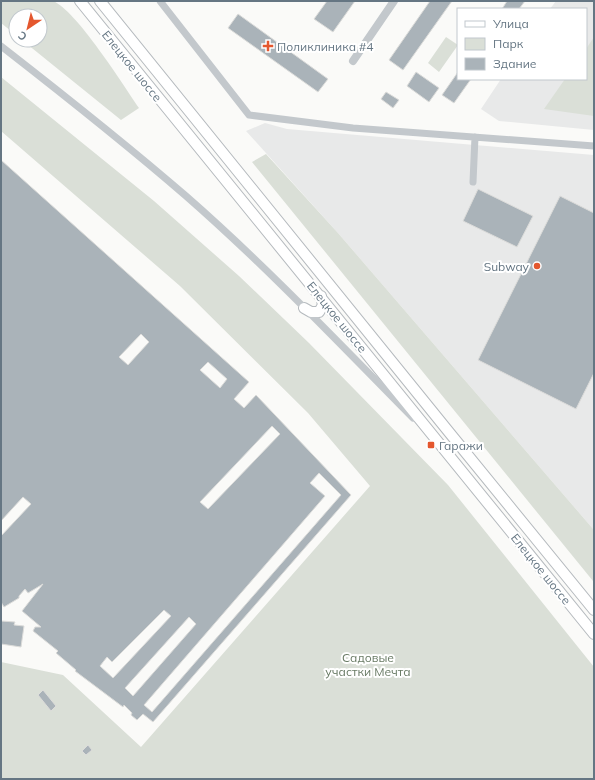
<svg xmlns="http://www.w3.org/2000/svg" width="595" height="780" font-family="Mulish,sans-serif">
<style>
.built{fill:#e8e9e9}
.green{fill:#dadfd7}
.building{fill:#aab3b9;stroke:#dcdcda;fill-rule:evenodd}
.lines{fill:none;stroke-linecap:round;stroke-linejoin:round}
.primary-casing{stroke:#b5babe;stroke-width:12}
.minor{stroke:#c3c8cc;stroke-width:7}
.tertiary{stroke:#c3c8cc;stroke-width:8}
.primary{stroke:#fff;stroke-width:10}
.poi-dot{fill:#e4572e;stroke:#fff;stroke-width:1.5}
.labels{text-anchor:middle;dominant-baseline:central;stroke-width:4;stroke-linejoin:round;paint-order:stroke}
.poi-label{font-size:12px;fill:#657683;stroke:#fff;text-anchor:start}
.street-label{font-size:12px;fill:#657683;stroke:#fff}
.park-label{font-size:12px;fill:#687a64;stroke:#fff}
</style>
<rect width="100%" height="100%" fill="#fafaf8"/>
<path class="built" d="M556 1H594V130L499 121 481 109 501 79H586V9H550Z
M265 123 287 129 594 155V530L338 233 246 131Z"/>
<path class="green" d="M1 1C12 1 45 0 53 1 76 10 124 86 139 108L121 120 22 40H40V16H16V35L1 23Z
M446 37 458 45 439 72 428 63Z
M594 37V116L544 109 565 79H586V49Z
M1 77 154 201 239 276 309 343 448 485 594 667V779H1V662L63 675 141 747 370 486 308 413 180 286 1 131Z
M266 154 338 233 594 530 593 581 252 162Z"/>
<path class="building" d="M327 1H355L333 32 314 19Z
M430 1H452L403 70 389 60Z
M507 1H525L519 9H502Z
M238 14 328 79 318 92 228 28Z
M416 72 439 88 429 102 407 86Z
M458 72V79H471L454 103 442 95Z
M386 92 399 100 393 108 381 99Z
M1 160 249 382 234 399 244 408 256 395 351 495 153 722 143 714 137 720 131 715 132 713 124 705 123 707 75 671 76 670 56 653 58 651 33 631 35 627H41L22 611 43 584 28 593 25 589 19 596V598L4 607 1 602V536L31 504 23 497 1 521ZM141 334 149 342 128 365 119 357ZM208 362 227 379 220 388 200 370ZM272 426 280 434 208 509 200 502ZM319 473 341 495 152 712 144 705 325 496 310 483ZM164 610 171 616 113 678 100 666 107 657 112 662ZM189 617 196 624 133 696 125 688Z
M478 189 533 216 517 247 463 221Z
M560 196 594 213V373L576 409 478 360Z
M1 621 15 622 14 625 24 626 21 647 1 644Z
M43 690 56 706 51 711 38 695Z
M88 745 92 750 86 755 82 751Z"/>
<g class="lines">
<defs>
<path id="primary" d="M80 1 594 634
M100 1C265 203 428 408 594 610
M304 308 311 312H319L323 305 321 296"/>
</defs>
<use href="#primary" class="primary-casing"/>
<path class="minor" d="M160 1 249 115 353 128 594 146
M1 46C64 95 126 144 186 196 266 266 339 343 413 418
M473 182 475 137"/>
<path class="tertiary" d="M353 61 394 1"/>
<use href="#primary" class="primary"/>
</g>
<g class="poi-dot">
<path d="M266 40h4v4h4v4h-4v4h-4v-4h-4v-4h4z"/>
<circle cx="537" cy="266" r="4"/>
<rect x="427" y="441" width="8" height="8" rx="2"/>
</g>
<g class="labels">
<g class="poi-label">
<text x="277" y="46">Поликлиника #4</text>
<text x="529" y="266" text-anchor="end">Subway</text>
<text x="439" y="445">Гаражи</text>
</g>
<g class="street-label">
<text transform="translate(132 66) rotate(51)">Елецкое шоссе</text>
<text transform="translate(337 317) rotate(51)">Елецкое шоссе</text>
<text transform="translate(541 569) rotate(51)">Елецкое шоссе</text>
</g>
<g class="park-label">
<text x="368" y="657">Садовые<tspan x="368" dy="14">участки Мечта</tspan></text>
</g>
</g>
<rect width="595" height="780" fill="none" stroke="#657683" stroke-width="4"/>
<rect x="457" y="8" width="130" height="72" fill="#ffffff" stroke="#c1c8cd"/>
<rect x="465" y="21" width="20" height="6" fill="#ffffff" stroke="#c1c8cd"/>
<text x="493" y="28" font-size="12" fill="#657683">Улица</text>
<rect x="465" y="38" width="20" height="12" fill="#dadfd7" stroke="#c1c8cd"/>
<text x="493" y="48" font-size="12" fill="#657683">Парк</text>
<rect x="465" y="58" width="20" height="12" fill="#aab3b9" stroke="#c1c8cd"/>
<text x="493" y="68" font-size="12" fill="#657683">Здание</text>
<g transform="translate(28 28) rotate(215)"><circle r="19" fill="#ffffff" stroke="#c1c8cd"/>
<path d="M0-3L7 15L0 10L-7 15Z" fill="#e4572e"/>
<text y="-6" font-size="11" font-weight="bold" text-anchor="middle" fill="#657683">С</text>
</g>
</svg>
